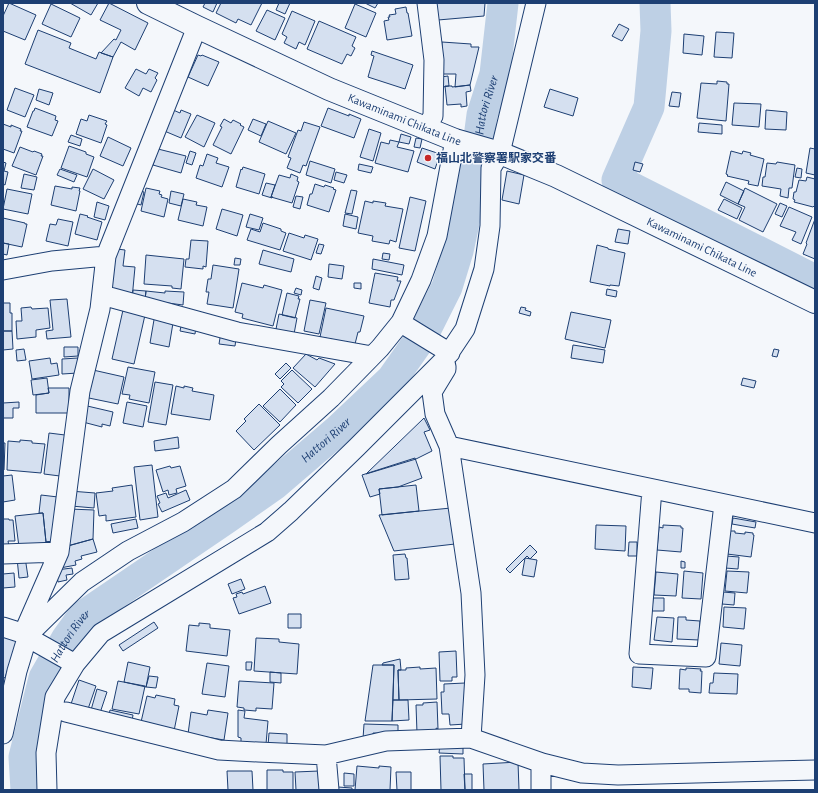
<svg xmlns="http://www.w3.org/2000/svg" width="818" height="793" font-family="'Alegreya Sans','Noto Sans JP',sans-serif">
<style>
.lines{fill:none;stroke-linecap:round;stroke-linejoin:round}
.river{stroke:#bed0e5;stroke-width:31}
.building{fill:#d5e0f0;stroke:#1d3f73}
.minor-casing{stroke:#1d3f73;stroke-width:21}
.major-casing{stroke:#1d3f73;stroke-width:24}
.minor{stroke:#f4f7fb;stroke-width:19}
.major{stroke:#f4f7fb;stroke-width:22}
.poi-dot{fill:#c62828;stroke:#f4f7fb;stroke-width:1.5}
.labels{text-anchor:middle;dominant-baseline:central;stroke-width:3;stroke-linejoin:round;paint-order:stroke}
.street-label{font-size:12px;fill:#1d3f73;stroke:#f4f7fb}
.poi-label{font-size:12px;font-weight:bold;fill:#1d3f73;stroke:#f4f7fb;text-anchor:start}
.water-label{font-size:13px;font-style:italic;fill:#1d3f73;stroke:#f4f7fb}
</style>
<rect width="100%" height="100%" fill="#f4f7fb"/>
<g class="lines">
<g class="river">
<path d="M655 3 656 31 649 107 617 180 815 280"/>
<path id="s1" d="M26 790 24 757 44 678 67 638 83 616 227 518 275 484 338 430 392 379 423 335 447 287 458 251 468 204 473 183 482 115 495 74 503 3"/>
</g>
</g>
<path class="building" d="M9 3 36 15 25 40 3 31V16Z
M70 3H98L91 15Z
M109 3 148 23 135 50 121 42 113 57 101 53 114 39 116 40 121 30 100 20Z
M205 3H217L213 12 203 7Z
M221 3H262L251 25 238 19 236 23 216 13Z
M279 3H290L285 14 276 10Z
M365 3H378L375 8Z
M436 3H485L484 16 438 20Z
M51 4 80 18 71 37 42 24Z
M355 4 376 13 366 37 345 28Z
M406 7 407 13H408L412 36 387 40 384 21 389 20 388 17H390L389 15 396 14 395 9Z
M267 10 285 18 275 40 256 31Z
M292 11 315 21 305 45 299 42 296 49 284 43 287 37 282 34Z
M319 21 356 37 352 46 355 48 351 56 347 54 342 64 307 49Z
M619 24 629 29 622 41 612 36Z
M38 30 71 43 69 48 96 59 99 52 113 57 100 93 25 64Z
M716 32 734 33 732 58 714 57Z
M684 34 704 36 702 55 683 53Z
M442 42 471 44V47H479L470 85 455 87 456 74H441Z
M372 51 413 65 405 89 368 77 374 56 371 55Z
M198 55 201 56 202 55 219 62 208 86 188 77Z
M136 69 146 74 149 69 158 73 155 78 157 80 151 92 143 88 139 96 125 88Z
M448 76 449 86 443 87 441 77Z
M717 81 727 82V84H729L726 121 697 118 701 83 717 84Z
M470 85 471 91 466 92 467 106 461 107V104L447 105 445 86H452V87Z
M15 88 34 95 25 117 7 110Z
M39 89 53 93 49 105 36 100Z
M550 89 578 98 573 116 544 107Z
M672 92 681 93 679 107 669 106Z
M734 103 761 104 759 127 732 125Z
M35 108 56 116 55 120 58 121 52 136 27 127 33 111H34Z
M328 108 349 116V114L361 119 354 138 321 126Z
M171 109 180 113 181 110 191 114 181 138 162 130Z
M766 110 787 112 786 130 765 129Z
M89 115 107 121 105 124 107 125 101 143 76 134 81 119 87 121Z
M197 115 215 123 204 147 185 137Z
M224 119 231 123 233 120 241 124 240 125 244 127 231 154 213 145 222 127 220 126Z
M253 119 266 124 261 136 248 130Z
M268 121 296 133 286 154 259 142Z
M304 122 320 127 306 166 303 165 300 173 287 168 291 158 288 157 298 130 301 131Z
M699 123 722 125V134L698 132Z
M3 124 11 127V125L21 129 20 131H22L14 153 3 149Z
M369 129 381 133 373 161 360 157Z
M401 134 411 137 409 144 399 142Z
M71 135 82 139 80 146 68 142Z
M108 137 131 148 123 166 100 156Z
M416 138 422 139 420 148 414 147Z
M390 140 399 142 397 147 414 151 408 172 375 163 381 142 389 144Z
M69 146 86 152V154L94 157 87 177 61 168Z
M20 147 33 152 34 151 42 154 41 156H43L36 175 12 166Z
M422 148 440 154 435 169 417 162Z
M810 148 815 149V175L806 173Z
M158 149 186 156 181 173 153 165Z
M190 151 196 153 192 165 186 163Z
M731 151 742 154 743 151 751 153 750 155 764 159 758 186 748 184 749 181 727 176 728 175 726 174Z
M207 154 218 158 216 163 229 167 222 187 196 178 200 165 203 166Z
M3 159V162L6 163 4 171 8 172 5 185 3 184Z
M310 161 335 169 331 183 306 175Z
M635 162 643 164 640 172 633 170Z
M777 162 795 165 792 188H789L788 198 780 196 781 189 762 186 763 177H765L767 163 776 164Z
M359 164 373 167 371 173 358 170Z
M243 167 265 174 259 194 236 187 241 169 242 170Z
M797 168 802 169 801 178 795 177Z
M60 169 77 175 74 182 57 175Z
M93 169 114 180 104 199 83 189Z
M507 171 524 175 519 204 502 200Z
M336 172 347 175 344 183 334 180Z
M24 174 37 177 34 190 21 188Z
M291 174 298 177 297 181 299 182 292 203 271 197 279 175 290 178Z
M807 177 815 179V206H814L813 207 794 202 795 200 793 199 794 192H796L799 180 806 181Z
M726 182 744 191 738 204 720 195Z
M266 183 275 185 271 197H273L272 198 262 195Z
M315 184 324 187 325 185 334 188 333 189 336 190 329 212 307 205 310 194H312Z
M55 186 72 189V187L80 188 79 191H80L76 211 51 205Z
M146 188 160 191 159 194 162 195 161 197 168 199 164 217 141 211Z
M745 188 777 204 763 232 739 220 745 207 738 204Z
M7 189 32 194 28 214 3 209Z
M133 189 144 192 141 205 130 202Z
M351 190 357 191 352 214 345 213Z
M171 191 184 194 181 206 169 203Z
M296 196 303 197 300 209 293 207Z
M410 197 426 201 415 251 399 248Z
M183 199 197 202 196 205 207 207 203 226 178 220Z
M724 199 742 208 737 219 718 210Z
M365 201 373 203V201L386 203 385 206 403 209 396 242 390 240 389 244 372 241 373 236 358 233Z
M97 202 109 206 105 220 94 217Z
M780 203 787 206 782 217 775 214Z
M789 207 812 217 801 244 792 240 796 232 780 226Z
M222 209 243 215 237 236 216 229Z
M80 214 88 216 87 217 102 222 97 240 75 234Z
M250 214 263 218 259 230 246 227Z
M345 214 358 217 356 229 343 226Z
M3 218 25 223V224H27L22 247 3 243Z
M58 219 73 222 68 246 46 241 50 224 56 225Z
M815 219V259L803 254 807 244 806 243Z
M263 223 281 229V231L286 233 280 250 247 240 251 229 260 232Z
M618 229 630 231 628 244 615 242Z
M289 233 304 238 305 235 318 239 311 260 283 251Z
M191 240 208 241 206 267 203 266V269L185 267 186 259H189Z
M3 243 9 244 7 255 3 254Z
M319 244 324 245 321 254 316 253Z
M597 245 608 248V249L625 253 619 286 610 285V286L590 282Z
M117 249 125 250 123 266 135 267 132 299 111 288 114 257H116Z
M263 250 294 259 291 272 259 264Z
M383 253 390 254 389 260 382 259Z
M146 255 184 259 181 289 172 288V286L144 284Z
M235 258 241 259 240 265H234Z
M373 259 404 265 402 275 372 269Z
M329 264 344 266 342 279 328 277Z
M213 265 239 269 233 308 207 304 209 292H206L208 279H211Z
M375 273 398 277 397 281H401L394 300H391L390 307 369 303Z
M316 276 322 278 319 290 313 288Z
M242 283 263 288 264 285 282 290 273 326 242 318 243 314 235 312Z
M354 283H361V289L354 288Z
M296 288 302 290 301 295 294 293Z
M607 289 617 291 616 297 606 295Z
M133 290 146 291 145 300 132 299Z
M146 291 165 293V291L184 292 183 305 145 300Z
M287 293 299 296 298 299H300L295 318 282 315Z
M67 299 71 337 47 339 46 331 53 330 50 300Z
M310 300 326 303 319 334 304 331Z
M3 303H10V313H12V331H3Z
M31 307 32 309 48 308 50 328 36 330V337L17 339 16 321H22L21 308Z
M521 307 526 308 525 310 531 312 530 316 519 313Z
M326 308 364 316 360 332H358L355 344 320 337Z
M123 310 145 315 134 364 112 359Z
M571 312 611 320 605 348 565 339Z
M155 314 174 317 169 347 150 343Z
M279 314 297 318 294 334 276 329Z
M183 317 197 319 195 334 180 331Z
M222 326 236 339 235 346 219 344Z
M3 331H12L13 349 3 350Z
M573 345 605 350 603 363 571 358Z
M64 347H78V356L64 357Z
M24 349 26 360 17 361 16 350Z
M774 349 779 350 777 357 772 356Z
M306 354 317 360 319 358 335 364 315 387 293 368Z
M50 358 51 364 57 363 59 375 32 379 29 361Z
M78 358V373L62 374V359Z
M286 363 291 368 280 379 275 374Z
M128 367 155 372 149 403 129 399 130 395 122 394Z
M93 370 124 377 118 404 84 397Z
M292 370 312 389 298 403 281 387 284 384 281 381Z
M47 378 49 393 33 395 31 380Z
M743 378 756 381 754 388 741 385Z
M155 382 173 385 166 425 148 422Z
M176 386 184 388V386L193 388 192 391 214 395 210 420 171 414Z
M48 388H69V413H36V395L49 393Z
M280 389 296 405 280 422 263 406Z
M19 402V408H13V418H3V403Z
M127 402 147 406 143 427 123 423Z
M259 404 280 425 254 450 236 431 246 421 244 419Z
M83 405 113 412 110 426 102 424V427L79 421Z
M424 418 430 430 424 432 432 451 416 459 366 474Z
M49 433 65 435 60 476 44 474Z
M178 437 179 448 155 451 154 441Z
M20 440 32 441V443L45 444 41 473 7 470 8 441 20 442Z
M3 443H5L4 470H3Z
M415 458 422 478 398 487 379 489 380 494 370 497 362 475Z
M152 465 158 517 140 520 134 467Z
M170 466 171 468 180 466 186 486 176 489 177 493 169 495 168 490 163 492 156 470Z
M12 475 15 500 3 502V476Z
M132 485 136 517 106 521V515L99 516 96 493 113 491 112 488Z
M416 485 419 511 382 515 379 489Z
M186 490 190 500 162 512 158 504 160 503 157 496 166 493 168 498Z
M70 491 95 493 94 508 71 506Z
M41 495 58 497 53 541 46 542 43 513H39Z
M451 508 455 544 394 551 379 515Z
M69 509 94 510 93 539 68 546Z
M43 513 46 542 53 541 49 546 19 547 15 516Z
M733 518 756 522 755 528 732 524Z
M3 519H9V520H13L15 541H8L9 546 3 547Z
M136 519 138 528 113 533 111 524Z
M596 525 626 526 625 551 595 549Z
M663 525 681 526V528H683L681 552 657 550 659 527 663 528Z
M730 531H735V533L745 534V532L753 533V535H754L751 557 727 554Z
M93 539 97 552 81 556 82 559 75 561 76 565 60 568 67 546Z
M629 542H637V556H628Z
M530 545 537 552 530 559 527 556 510 573 506 569Z
M405 554 406 558H407L409 579 395 580 393 555Z
M726 556 739 557 738 569 725 568Z
M25 557 28 577 19 578 17 558Z
M525 558 537 560 534 577 522 575Z
M681 561 685 562V568H681Z
M72 568 73 574 66 575 67 580 58 582 56 570Z
M684 571 703 573 701 599 682 598Z
M727 571 749 572 747 593 725 591Z
M656 572 678 574 676 596 654 595Z
M14 573 15 587 3 588V574Z
M241 579 245 589 232 594 228 584Z
M265 586 271 603 239 614 233 598 237 597 236 594 242 592 243 594Z
M723 592 735 593 734 605 722 604Z
M653 598H664V611H652Z
M724 607 746 608 744 629 723 627Z
M288 614H301V628H288Z
M657 617 674 618 672 642 654 640Z
M678 617H686V620L700 621 699 640 677 639Z
M154 622 158 628 123 651 119 645Z
M199 623 210 624V628L230 630 227 656 186 651 189 625 199 626Z
M3 636 17 640 5 678 3 677Z
M256 638 279 639V642L299 644 297 674 254 671Z
M721 643 742 645 740 666 719 664Z
M456 651 457 677H452V681H440L439 652Z
M400 659 401 670H398L399 700H393L394 665H382L383 663Z
M128 662 150 667 146 687 124 682Z
M246 662H252L251 670H246Z
M207 663 229 666 225 697 202 694Z
M373 665H394L392 721H365Z
M420 667V669L436 668 437 699 399 700 398 670H406V668Z
M633 667 653 668 651 689 632 687Z
M686 668 701 669 700 671H702L701 693 689 692V689H679L680 669 686 670Z
M270 672 281 673V683L270 682Z
M714 673 738 674 737 694 709 693 710 683H713Z
M149 676 158 677 156 688 146 687Z
M79 680 96 686 88 709 71 704Z
M118 681 145 686 139 714 112 709Z
M239 681 274 683 272 709 256 708V711L244 710V708L237 707Z
M465 683 466 724 450 725 449 714H442L441 692H444V684Z
M97 689 107 692 100 713 91 710Z
M156 695 175 699 174 705 179 706 174 731 141 722 147 696 155 698Z
M393 700H408L409 720 392 721Z
M437 702 438 729 436 728 437 732 417 733 416 705H423V703Z
M110 710 133 715 132 721 109 715Z
M208 710 228 713 224 740 188 734 191 712 207 715Z
M238 710 245 711 244 718 268 721 266 744 241 743V738L238 737Z
M364 724 398 725V734L373 733V737L363 739Z
M269 733 287 734V747L268 746Z
M440 744 463 745V754L439 753Z
M440 756H453V758H464L465 790H441Z
M518 762 519 790H484L483 764Z
M357 766 379 768V766L391 767 390 790H355Z
M267 770H283V772H293V790H267Z
M227 771H252L253 790H228Z
M319 771 320 790H296L295 772Z
M396 772H411V790H397Z
M344 773 354 774V786H344Z
M464 774H472V790H465Z
M338 787 352 788V790H338Z"/>
<g class="lines">
<defs>
<path id="minor" d="M426 128 433 116 434 60 427 3
M3 270 52 261 106 256
M102 295 237 332 372 356
M401 322 406 326 450 353
M446 366V369L432 392 435 414 449 446 471 593 475 675 471 738
M449 446 815 523
M652 489 639 654 706 657 724 504
M3 554 59 552
M3 627 28 635 36 642 75 664
M28 635 27 625 59 552 80 391 100 309 106 256 197 27
M66 712 219 750 258 752 326 755 386 741 471 738 542 763 582 773 618 775 815 770
M3 734 17 671 28 635 82 582 128 551 183 522 234 489 279 445 331 398 380 348 401 322 421 280 437 236 455 140
M326 755 329 790
M47 790 46 753 55 697 75 664 101 633 267 532 291 511 357 447 445 359 465 329 484 269 490 226 491 168 500 153 536 3
M541 790V769L542 763"/>
<g id="major">
<path id="s2" d="M148 3 197 27 329 89 455 140 500 153 556 176 815 302"/>
</g>
</defs>
<use href="#minor" class="minor-casing"/>
<use href="#major" class="major-casing"/>
<use href="#minor" class="minor"/>
<use href="#major" class="major"/>
</g>
<circle class="poi-dot" cx="428" cy="158" r="4"/>
<g class="labels">
<g class="street-label">
<text stroke="none"><textPath href="#s2" startOffset="282">Kawaminami Chikata Line</textPath></text>
<text stroke="none"><textPath href="#s2" startOffset="606">Kawaminami Chikata Line</textPath></text>
</g>
<g class="poi-label">
<text x="436" y="158">福山北警察署駅家交番</text>
</g>
<g class="water-label">
<text stroke="none"><textPath href="#s1" startOffset="872">Hattori River</textPath></text>
<text stroke="none"><textPath href="#s1" startOffset="488">Hattori River</textPath></text>
<text stroke="none"><textPath href="#s1" startOffset="164">Hattori River</textPath></text>
</g>
</g>
<rect width="818" height="793" fill="none" stroke="#1d3f73" stroke-width="8"/>
</svg>
